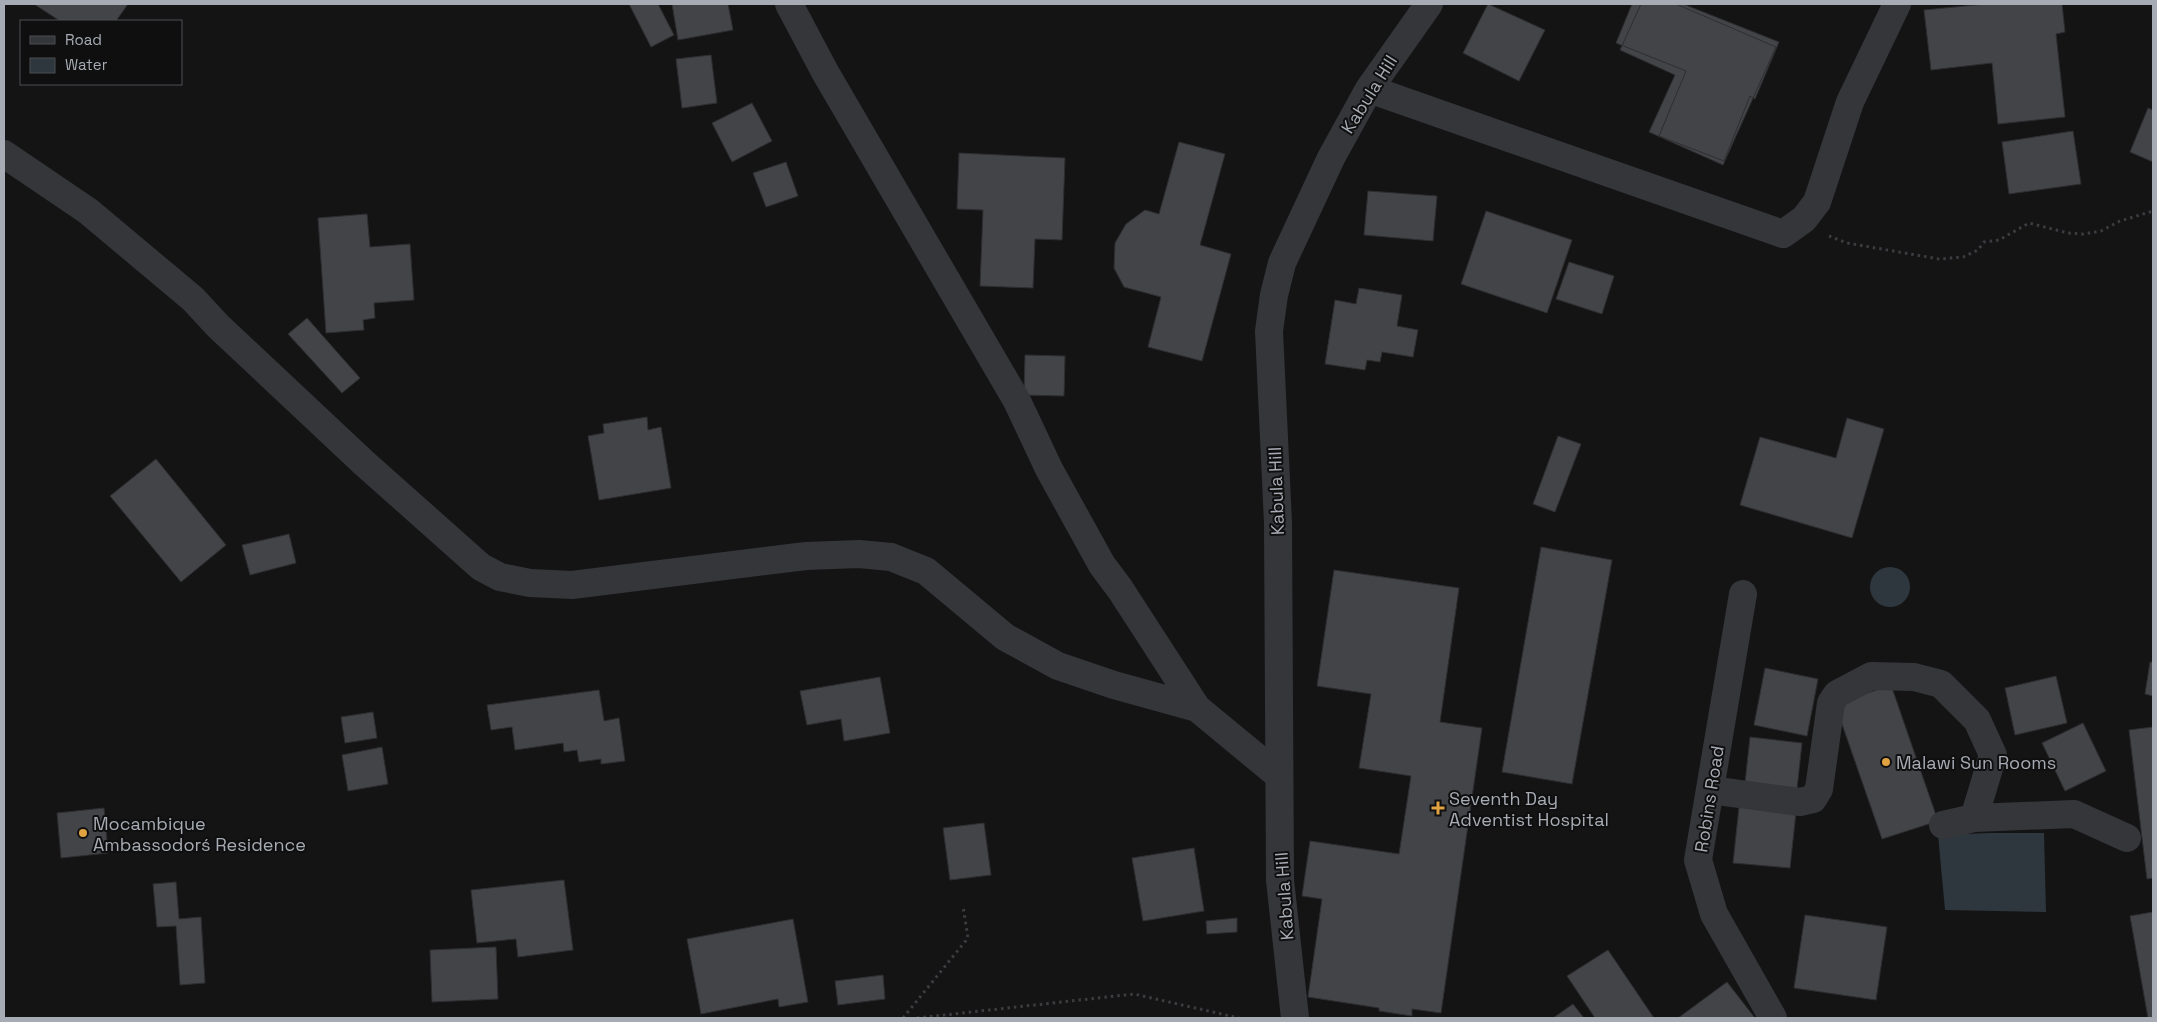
<svg xmlns="http://www.w3.org/2000/svg" width="2157" height="1022" font-family="'Space Grotesk',sans-serif">
<style>
.water{fill:#2e373d}
.building{fill:#434448;stroke:#2e2e31}
.lines{fill:none;stroke-linecap:round;stroke-linejoin:round}
.path{stroke:#3b3d41;stroke-width:3;stroke-dasharray:2.5 4;stroke-linecap:butt}
.minor{stroke:#35363a;stroke-width:28}
.poi-dot{fill:#e1a341;stroke:#0f0f10;stroke-width:2}
.labels{text-anchor:middle;dominant-baseline:central;stroke-width:4;stroke-linejoin:round;paint-order:stroke}
.street-label{font-size:18px;fill:#a7acb4;stroke:#0f0f10}
.poi-label{font-size:18px;fill:#a7acb4;stroke:#0f0f10;text-anchor:start}
</style>
<rect width="100%" height="100%" fill="#141415"/>
<path class="water" d="M1870 587a20 20 0 1 1 40 0a20 20 0 1 1-40 0Z
M1990 833H2044L2046 912 1945 910 1938 835Z"/>
<path class="building" d="M34 4H128L116 21H60Z
M629 4H658L674 35 651 47Z
M672 4H728L733 30 678 40Z
M1488 4 1545 30 1519 81 1463 53Z
M1632 4H1683L1779 42 1755 99 1750 96 1724 161 1659 136 1686 71 1616 43Z
M1641 4H1676L1776 47 1723 165 1649 132 1675 75 1620 50Z
M1986 4H2062L2065 32 2056 34 2065 117 1998 124 1992 63 1931 70 1924 10Z
M711 55 717 103 682 108 676 59Z
M752 103 772 141 732 162 712 123Z
M2148 108 2153 110V162L2130 152Z
M2073 131 2081 184 2009 194 2002 142Z
M1179 142 1225 154 1200 245 1231 254 1202 361 1148 347 1161 297 1124 287 1114 268 1115 243 1126 224 1145 210 1159 214Z
M959 153 1065 158 1062 240 1035 239 1033 288 980 286 983 210 957 209Z
M786 162 798 196 766 207 753 173Z
M1368 191 1437 196 1433 241 1364 235Z
M1486 211 1572 240 1547 313 1461 284Z
M367 214 370 247 410 244 414 300 374 303 375 318 363 320 364 330 326 333 318 218Z
M1569 262 1614 276 1602 314 1556 299Z
M1359 288 1402 295 1397 326 1418 330 1413 357 1382 352 1380 362 1367 360 1365 370 1325 364 1335 300 1356 304Z
M307 318 360 378 342 393 288 334Z
M1025 355 1065 356 1064 396 1024 395Z
M647 417 648 430 661 427 671 488 599 500 588 436 604 433 603 424Z
M1847 418 1884 429 1852 538 1740 505 1760 437 1836 458Z
M1558 436 1581 444 1555 512 1533 504Z
M156 459 226 545 181 582 110 496Z
M289 534 296 563 250 575 242 545Z
M1541 547 1612 560 1572 784 1502 772Z
M1334 570 1459 588 1440 722 1482 728 1441 1013 1412 1009V1016L1379 1011V1008L1308 997 1322 899 1302 896 1310 841 1399 854 1411 776 1359 768 1371 694 1317 686Z
M2150 662H2153V696L2145 694Z
M1765 668 1818 679 1807 736 1754 725Z
M2056 676 2067 723 2015 735 2005 688Z
M880 677 890 733 844 741 841 719 807 725 800 691Z
M1891 685 1938 821 1882 839 1835 704Z
M599 690 604 721 619 718 625 761 601 764V759L579 762 577 750 564 752 563 743 515 750 512 727 491 730 487 705Z
M373 712 377 738 345 743 341 717Z
M2083 723 2106 771 2065 791 2042 743Z
M2153 727V878L2147 879 2129 730Z
M1750 737 1802 743 1796 798 1744 792Z
M382 747 388 784 348 791 342 755Z
M1740 798 1797 803 1790 868 1733 863Z
M104 808 108 853 61 858 57 813Z
M984 823 991 875 950 880 943 828Z
M1194 848 1204 911 1143 921 1132 858Z
M564 880 573 950 518 957 516 939 477 943 471 890Z
M176 882 179 919 201 917 205 983 180 985 176 926 157 927 153 884Z
M2153 912V1018H2148L2130 916Z
M1805 915 1887 927 1876 1000 1794 988Z
M1237 918V932L1207 934 1206 921Z
M793 919 808 1002 779 1007 778 999 701 1014 687 939Z
M496 947 498 999 432 1002 430 950Z
M1608 950 1654 1018H1595L1567 976Z
M883 975 885 999 838 1005 835 981Z
M1727 982 1755 1018H1678Z
M1573 1004 1584 1018H1553Z"/>
<g class="lines">
<path class="path" d="M1829 236 1847 243 1939 259 1963 257 1978 250 1984 242 1999 240 2029 223 2068 233 2083 234 2101 231 2120 221 2153 211
M903 1018 968 938 963 906
M917 1018 1134 994 1239 1018"/>
<path class="minor" d="M789 4 825 72 1017 401 1049 469 1102 565 1120 589 1197 708
M1369 89 1783 234 1804 219 1817 202 1850 102 1897 4
M4 154 88 211 193 299 218 326 364 463 481 567 500 577 530 583 572 585 806 556 859 554 891 557 926 571 1005 637 1058 666 1114 685 1197 708 1278 775
M1743 594 1698 860 1714 914 1773 1018
M1710 790 1800 802 1813 799 1819 789 1831 703 1837 694 1871 676 1914 677 1941 684 1977 720 1993 755 1974 818
M1943 825 1974 818 2074 814 2127 838
M1295 1018 1280 880 1278 523 1269 331 1274 295 1282 263 1331 158 1369 89 1429 4"/>
</g>
<g class="poi-dot">
<circle cx="1886" cy="762" r="5"/>
<path d="M1435.5 800.5h5v5h5v5h-5v5h-5v-5h-5v-5h5z"/>
<circle cx="83" cy="833" r="5"/>
</g>
<g class="labels">
<g class="street-label">
<text transform="translate(1369 94) rotate(-58)">Kabula Hill</text>
<text transform="translate(1276 491) rotate(-92)">Kabula Hill</text>
<text transform="translate(1709 799) rotate(-81)">Robins Road</text>
<text transform="translate(1284 896) rotate(-94)">Kabula Hill</text>
</g>
<g class="poi-label">
<text x="1896" y="762">Malawi Sun Rooms</text>
<text x="1449" y="798">Seventh Day<tspan x="1449" dy="21">Adventist Hospital</tspan></text>
<text x="93" y="823">Mocambique<tspan x="93" dy="21">Ambassodorś Residence</tspan></text>
</g>
</g>
<rect width="2157" height="1022" fill="none" stroke="#a7acb4" stroke-width="10"/>
<rect x="20" y="20" width="162" height="65" fill="#0f0f10" stroke="#4c4e52"/>
<rect x="30" y="36" width="25" height="8" fill="#35363a" stroke="#4c4e52"/>
<text x="65" y="45" font-size="15" fill="#a7acb4">Road</text>
<rect x="30" y="58" width="25" height="15" fill="#2e373d" stroke="#4c4e52"/>
<text x="65" y="70" font-size="15" fill="#a7acb4">Water</text>
</svg>
